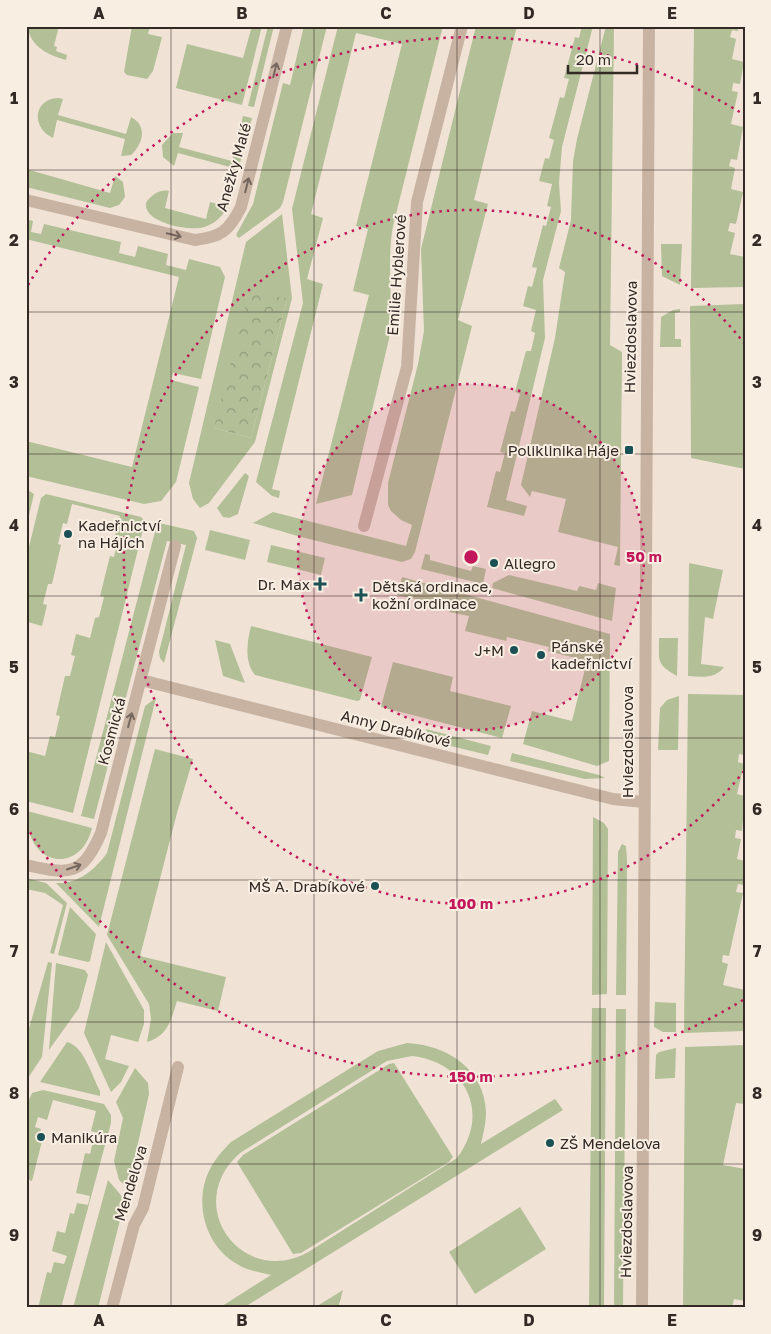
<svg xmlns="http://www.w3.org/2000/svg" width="771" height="1334" font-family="'Golos Text',sans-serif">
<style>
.green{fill:#b2bf97;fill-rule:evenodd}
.park{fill:url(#park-crowns)}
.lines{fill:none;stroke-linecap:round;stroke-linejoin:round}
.minor{stroke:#c8b3a3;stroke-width:12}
.oneway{stroke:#76675e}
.grid{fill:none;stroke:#332925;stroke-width:1;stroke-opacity:0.55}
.ring{fill:none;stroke:#c2185b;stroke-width:2.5;stroke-dasharray:2.5 5}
.poi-dot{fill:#1b5154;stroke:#f8eee2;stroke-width:2}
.labels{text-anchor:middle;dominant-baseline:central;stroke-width:4;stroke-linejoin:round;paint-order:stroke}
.street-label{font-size:15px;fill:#332925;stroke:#f8eee2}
.poi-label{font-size:15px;fill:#332925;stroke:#f8eee2;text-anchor:start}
.centre{fill:#c2185b;stroke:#f8eee2;stroke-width:2.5}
.ring-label{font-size:15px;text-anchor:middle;font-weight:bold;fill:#c2185b;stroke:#f8eee2;stroke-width:4;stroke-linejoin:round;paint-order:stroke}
.neatline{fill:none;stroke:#332925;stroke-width:2}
.grid-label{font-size:16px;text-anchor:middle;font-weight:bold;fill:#332925}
</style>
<defs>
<pattern id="park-crowns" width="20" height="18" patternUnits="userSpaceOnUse" patternTransform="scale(1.25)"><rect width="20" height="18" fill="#b2bf97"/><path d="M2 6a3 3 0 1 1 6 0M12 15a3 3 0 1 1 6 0" fill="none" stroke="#919b7b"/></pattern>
</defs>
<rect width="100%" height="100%" fill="#f0e3d6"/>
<path class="green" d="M27 26H59L54 46 57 47 56 51 67 55 66 60C48 55 31 47 27 26Z
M132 26H150L148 34 162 37 153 71 147 79 127 75 124 72Z
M252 26H262L242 105 176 88 187 44 243 58Z
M268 26H274L254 107 248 106Z
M304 26H327L283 202 280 208 239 238 236 235 253 204 283 83 290 85Z
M338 26H389L397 28 398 26H443L393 226C386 264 394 301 389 339L352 495 316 504 369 295 353 291 368 229 356 226 402 44 356 33 311 214 323 218 307 279 323 284 272 489 280 491 279 498 272 496 256 482 303 303 292 209Z
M476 26H517L474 200 488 204 458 320 472 326 415 552 411 559 402 562 301 537 253 523 273 512 406 546 412 525 401 520 391 511 388 505V483L418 364 424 331 421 249Z
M582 26H593L562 147 559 183 561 211 543 280 545 338 506 500 527 506 524 516 487 507 496 471 500 472 505 453 500 452 511 411 515 412 520 394 515 392 526 351H531L535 333 531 331 536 310 523 306 528 286 532 287 537 268 532 267 543 225 546 226 551 207 547 206 552 184 539 181 545 158 549 159 554 140 549 138 560 97 564 98 569 79 564 78 575 37 579 38Z
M606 26H614L610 345 622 352 620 566 614 565 618 547 558 532 566 499 532 491 530 497 521 485 555 338 565 272 559 268 571 220 573 161 577 139Z
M694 26H738V31L732 30 730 37 736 39 732 59 744 62 740 84 733 83 732 91 738 92 731 124 743 127 737 160 731 159 729 166 735 168 731 189 743 192 736 224 730 223 728 231 735 233 730 254 745 257V287L691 288Z
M58 98 63 99 58 115 126 134 131 117C148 126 143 144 131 155L121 156 125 139 57 120 53 138C31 128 33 99 58 98Z
M243 116 252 118 229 204C224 216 213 226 200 228 185 230 143 222 146 203 151 195 160 189 169 191L165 208 206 219 210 202 221 205 230 167 178 153 174 166 163 157 162 145 173 133H183L179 147 232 161Z
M26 169 110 193 115 176 123 182 125 197 119 205 110 208 26 187Z
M282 214 292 298 255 442 209 503 200 508 193 499 189 483 246 242ZM287 299 251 438 214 428Z
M26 219 33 221 31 232 41 234 44 224 121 242 119 253 135 257 138 246 168 254 166 265 186 270 189 259 220 267 225 277 201 379 173 373 171 380 199 387 176 482 161 501 144 504 26 476V441L132 467 179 277 26 239Z
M661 244H682L680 285 662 276Z
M745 304V469L691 458 690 306Z
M680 309V312L675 313V339H681V347H660L661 317 673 310Z
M245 473 249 476 238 514 229 518 223 517 217 508Z
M26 489 34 494 26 528Z
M46 494 141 517 145 521 73 813 26 801V751L45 756 50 736 55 737 60 716 56 715 65 676H70L75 656 71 655 76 634 90 638 95 618 99 617 104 597 100 596 110 556 114 557 119 536 115 535 120 516 72 504 67 524 63 523 58 544 61 545 52 584H48L43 604 47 605 42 626 28 622 26 628V559L41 498Z
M159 523 194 531 197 538 164 663 160 658 159 652 186 545 167 541 94 819 81 816 156 528Z
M210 530 250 540 245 560 205 550Z
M271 545 325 558 321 575 267 562Z
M425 554 430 555V560L471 571 473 566 486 569 483 584 421 569Z
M689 563 723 570 713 619 705 617 701 664 724 667C715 679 702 677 688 676Z
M509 575 577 591 579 586 596 590 598 583 616 588 612 621 492 588 493 583Z
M402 577 610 634 609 761 597 766 523 744 532 711 572 721 587 661 548 651 549 647 507 637 506 641 465 631 469 616 449 612 450 607 397 595Z
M251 626 372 657 360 700 357 701 255 675C244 661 247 642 251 626Z
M659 638H678L677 676C656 664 659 661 659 638Z
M215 640 230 644 245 683 223 676Z
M393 662 453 677 450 691 511 706 502 738 381 707Z
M688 694 745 695V755L739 754 738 762 744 764 737 794 745 796 742 831 736 830 735 838 741 839 737 859 745 861 743 885 738 884 736 892 743 893 729 956 723 955 722 962 728 964 723 985 745 990V1031L684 1033Z
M679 696 678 750H658L660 708 667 700Z
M156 698 99 927 56 883C78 884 95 870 107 853L145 706Z
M426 729 491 746 488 755 430 741Z
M155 749 193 759 177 813 140 956 226 977 218 1011 177 1001C171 1020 168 1036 147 1042L151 1019 149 1004 107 935Z
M512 753 599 775 605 778 585 779 510 761Z
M27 811 92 828C81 875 25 868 27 811Z
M593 817 604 823 608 829 607 994 592 995Z
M622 844 626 846 627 860 626 995H616L618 852Z
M26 878 46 883 67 903 54 954 50 953 63 905 45 893 26 889Z
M70 907 96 934 90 961 88 962 58 955Z
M106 942 144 1010V1024L138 1042 111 1035 105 1059 129 1066 121 1082 111 1092 84 1033Z
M48 962 52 963 42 1057 26 1081V1039Z
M56 963 85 970 88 975 79 1008 49 1050Z
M655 1002 676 1003V1032H663L654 1027Z
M592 1008H606L604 1308H589Z
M616 1009H626L623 1308H614Z
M67 1042C84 1046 92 1076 100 1091V1096L40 1082Z
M407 1043C447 1045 485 1069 486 1113 486 1124 483 1134 481 1144L555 1099 563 1110 243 1308H219L271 1275C259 1272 248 1271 237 1264 205 1246 193 1202 210 1169 215 1159 223 1150 231 1142L378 1051ZM412 1056C466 1062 491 1113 457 1158L310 1251C244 1290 180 1206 240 1153L387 1061Z
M745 1045V1104L736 1103 723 1165 745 1169V1301L734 1299 732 1308H683L685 1047Z
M676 1048 675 1078 655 1079 656 1055 659 1052Z
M394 1063 453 1157 449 1162 301 1253 293 1254 237 1162 243 1155 389 1064Z
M135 1068 148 1083 149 1094 128 1188 119 1180 114 1161 123 1118 116 1102Z
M43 1090 104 1104 111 1115V1123L61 1308H38L47 1272 51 1273 54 1262 64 1264 67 1256 52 1251 57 1231 65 1233 70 1213 74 1214 77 1203 88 1205 90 1196 76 1193 85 1153 90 1154 93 1142 103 1144 105 1135 91 1131 96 1111 53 1100 47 1120 38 1117 35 1127 41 1129 38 1140 42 1141 32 1181 26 1179V1107L32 1093Z
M108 1180 125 1200 98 1308H73Z
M520 1207 546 1249 475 1294 449 1252Z"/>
<path class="park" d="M250 290 287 299 251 438 214 428Z
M343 1290 338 1308H314Z"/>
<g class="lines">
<path class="minor" d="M26 200 195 240C221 237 229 231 241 207L287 26
M364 526 407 367 417 202 462 26
M141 680 613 799 644 802
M26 865C70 875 82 876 101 833L175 546
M112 1308 134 1225 143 1208 178 1067
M642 1308 649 26"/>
</g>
<defs><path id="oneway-shaft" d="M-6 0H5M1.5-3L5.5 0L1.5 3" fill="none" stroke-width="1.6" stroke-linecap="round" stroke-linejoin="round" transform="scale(1.25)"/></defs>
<g class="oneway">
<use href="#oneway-shaft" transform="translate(275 70) rotate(-76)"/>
<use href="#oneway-shaft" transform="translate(247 185) rotate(-76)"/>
<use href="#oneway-shaft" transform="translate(174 235) rotate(13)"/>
<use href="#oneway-shaft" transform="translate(130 720) rotate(-75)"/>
<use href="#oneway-shaft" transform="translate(74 867) rotate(-19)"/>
</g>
<path class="grid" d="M171 26V1308M314 26V1308M457 26V1308M600 26V1308M26 170H745M26 312H745M26 454H745M26 596H745M26 738H745M26 880H745M26 1022H745M26 1164H745"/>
<circle cx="471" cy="557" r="173" fill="#c2185b" fill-opacity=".12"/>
<g class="ring">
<circle cx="471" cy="557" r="173"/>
<path d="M744 771A347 347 0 1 1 744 343"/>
<path d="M743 1000A520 520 0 0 1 28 829M28 285A520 520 0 0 1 743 114"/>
</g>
<g class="poi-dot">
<rect x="624" y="445" width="10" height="10" rx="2.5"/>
<circle cx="68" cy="534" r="5"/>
<circle cx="494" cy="563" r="5"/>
<path d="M317.5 576.5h5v5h5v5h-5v5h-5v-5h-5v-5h5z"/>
<path d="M358.5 587.5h5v5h5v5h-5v5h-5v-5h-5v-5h5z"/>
<circle cx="514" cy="650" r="5"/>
<circle cx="541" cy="655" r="5"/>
<circle cx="375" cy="886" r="5"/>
<circle cx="41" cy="1137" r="5"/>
<circle cx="550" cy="1143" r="5"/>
</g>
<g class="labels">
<g class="street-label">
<text transform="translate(233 167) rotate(-74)">Anežky Malé</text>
<text transform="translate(396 275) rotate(-86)">Emilie Hyblerové</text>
<text transform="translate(630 337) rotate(-89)">Hviezdoslavova</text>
<text transform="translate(396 728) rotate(14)">Anny Drabíkové</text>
<text transform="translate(111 731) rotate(-75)">Kosmická</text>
<text transform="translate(627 742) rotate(-90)">Hviezdoslavova</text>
<text transform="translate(130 1183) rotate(-73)">Mendelova</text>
<text transform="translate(626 1222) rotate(-89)">Hviezdoslavova</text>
</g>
<g class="poi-label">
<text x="619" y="450" text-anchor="end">Poliklinika Háje</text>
<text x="78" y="525">Kadeřnictví<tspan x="78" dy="17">na Hájích</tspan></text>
<text x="504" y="563">Allegro</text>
<text x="310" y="584" text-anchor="end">Dr. Max</text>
<text x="372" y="586">Dětská ordinace,<tspan x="372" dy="17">kožní ordinace</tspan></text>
<text x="551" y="646">Pánské<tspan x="551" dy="17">kadeřnictví</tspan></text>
<text x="504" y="650" text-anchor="end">J+M</text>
<text x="365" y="886" text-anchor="end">MŠ A. Drabíkové</text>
<text x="51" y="1137">Manikúra</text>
<text x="560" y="1143">ZŠ Mendelova</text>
</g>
</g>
<circle cx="471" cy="557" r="8" class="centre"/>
<g class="ring-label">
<text x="644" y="562">50 m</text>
<text x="471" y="909">100 m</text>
<text x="471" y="1082">150 m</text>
</g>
<rect width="771" height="1334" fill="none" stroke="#f8eee2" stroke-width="55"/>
<path d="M568 65v8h69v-8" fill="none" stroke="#332925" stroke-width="2.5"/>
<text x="576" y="65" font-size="15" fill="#332925" stroke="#f8eee2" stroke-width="4" paint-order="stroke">20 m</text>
<rect x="28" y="28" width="716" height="1278" class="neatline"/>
<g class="grid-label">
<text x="99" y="19">A</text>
<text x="242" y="19">B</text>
<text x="386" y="19">C</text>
<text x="529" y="19">D</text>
<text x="672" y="19">E</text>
<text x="14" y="104">1</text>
<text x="757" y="104">1</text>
<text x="14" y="246">2</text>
<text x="757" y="246">2</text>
<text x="14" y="388">3</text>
<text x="757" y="388">3</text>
<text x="14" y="531">4</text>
<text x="757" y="531">4</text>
<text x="14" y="673">5</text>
<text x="757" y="673">5</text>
<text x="14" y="815">6</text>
<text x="757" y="815">6</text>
<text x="14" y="957">7</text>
<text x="757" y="957">7</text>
<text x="14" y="1099">8</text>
<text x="757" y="1099">8</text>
<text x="14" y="1241">9</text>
<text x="757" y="1241">9</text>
<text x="99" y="1326">A</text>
<text x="242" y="1326">B</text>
<text x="386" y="1326">C</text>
<text x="529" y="1326">D</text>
<text x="672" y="1326">E</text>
</g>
</svg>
